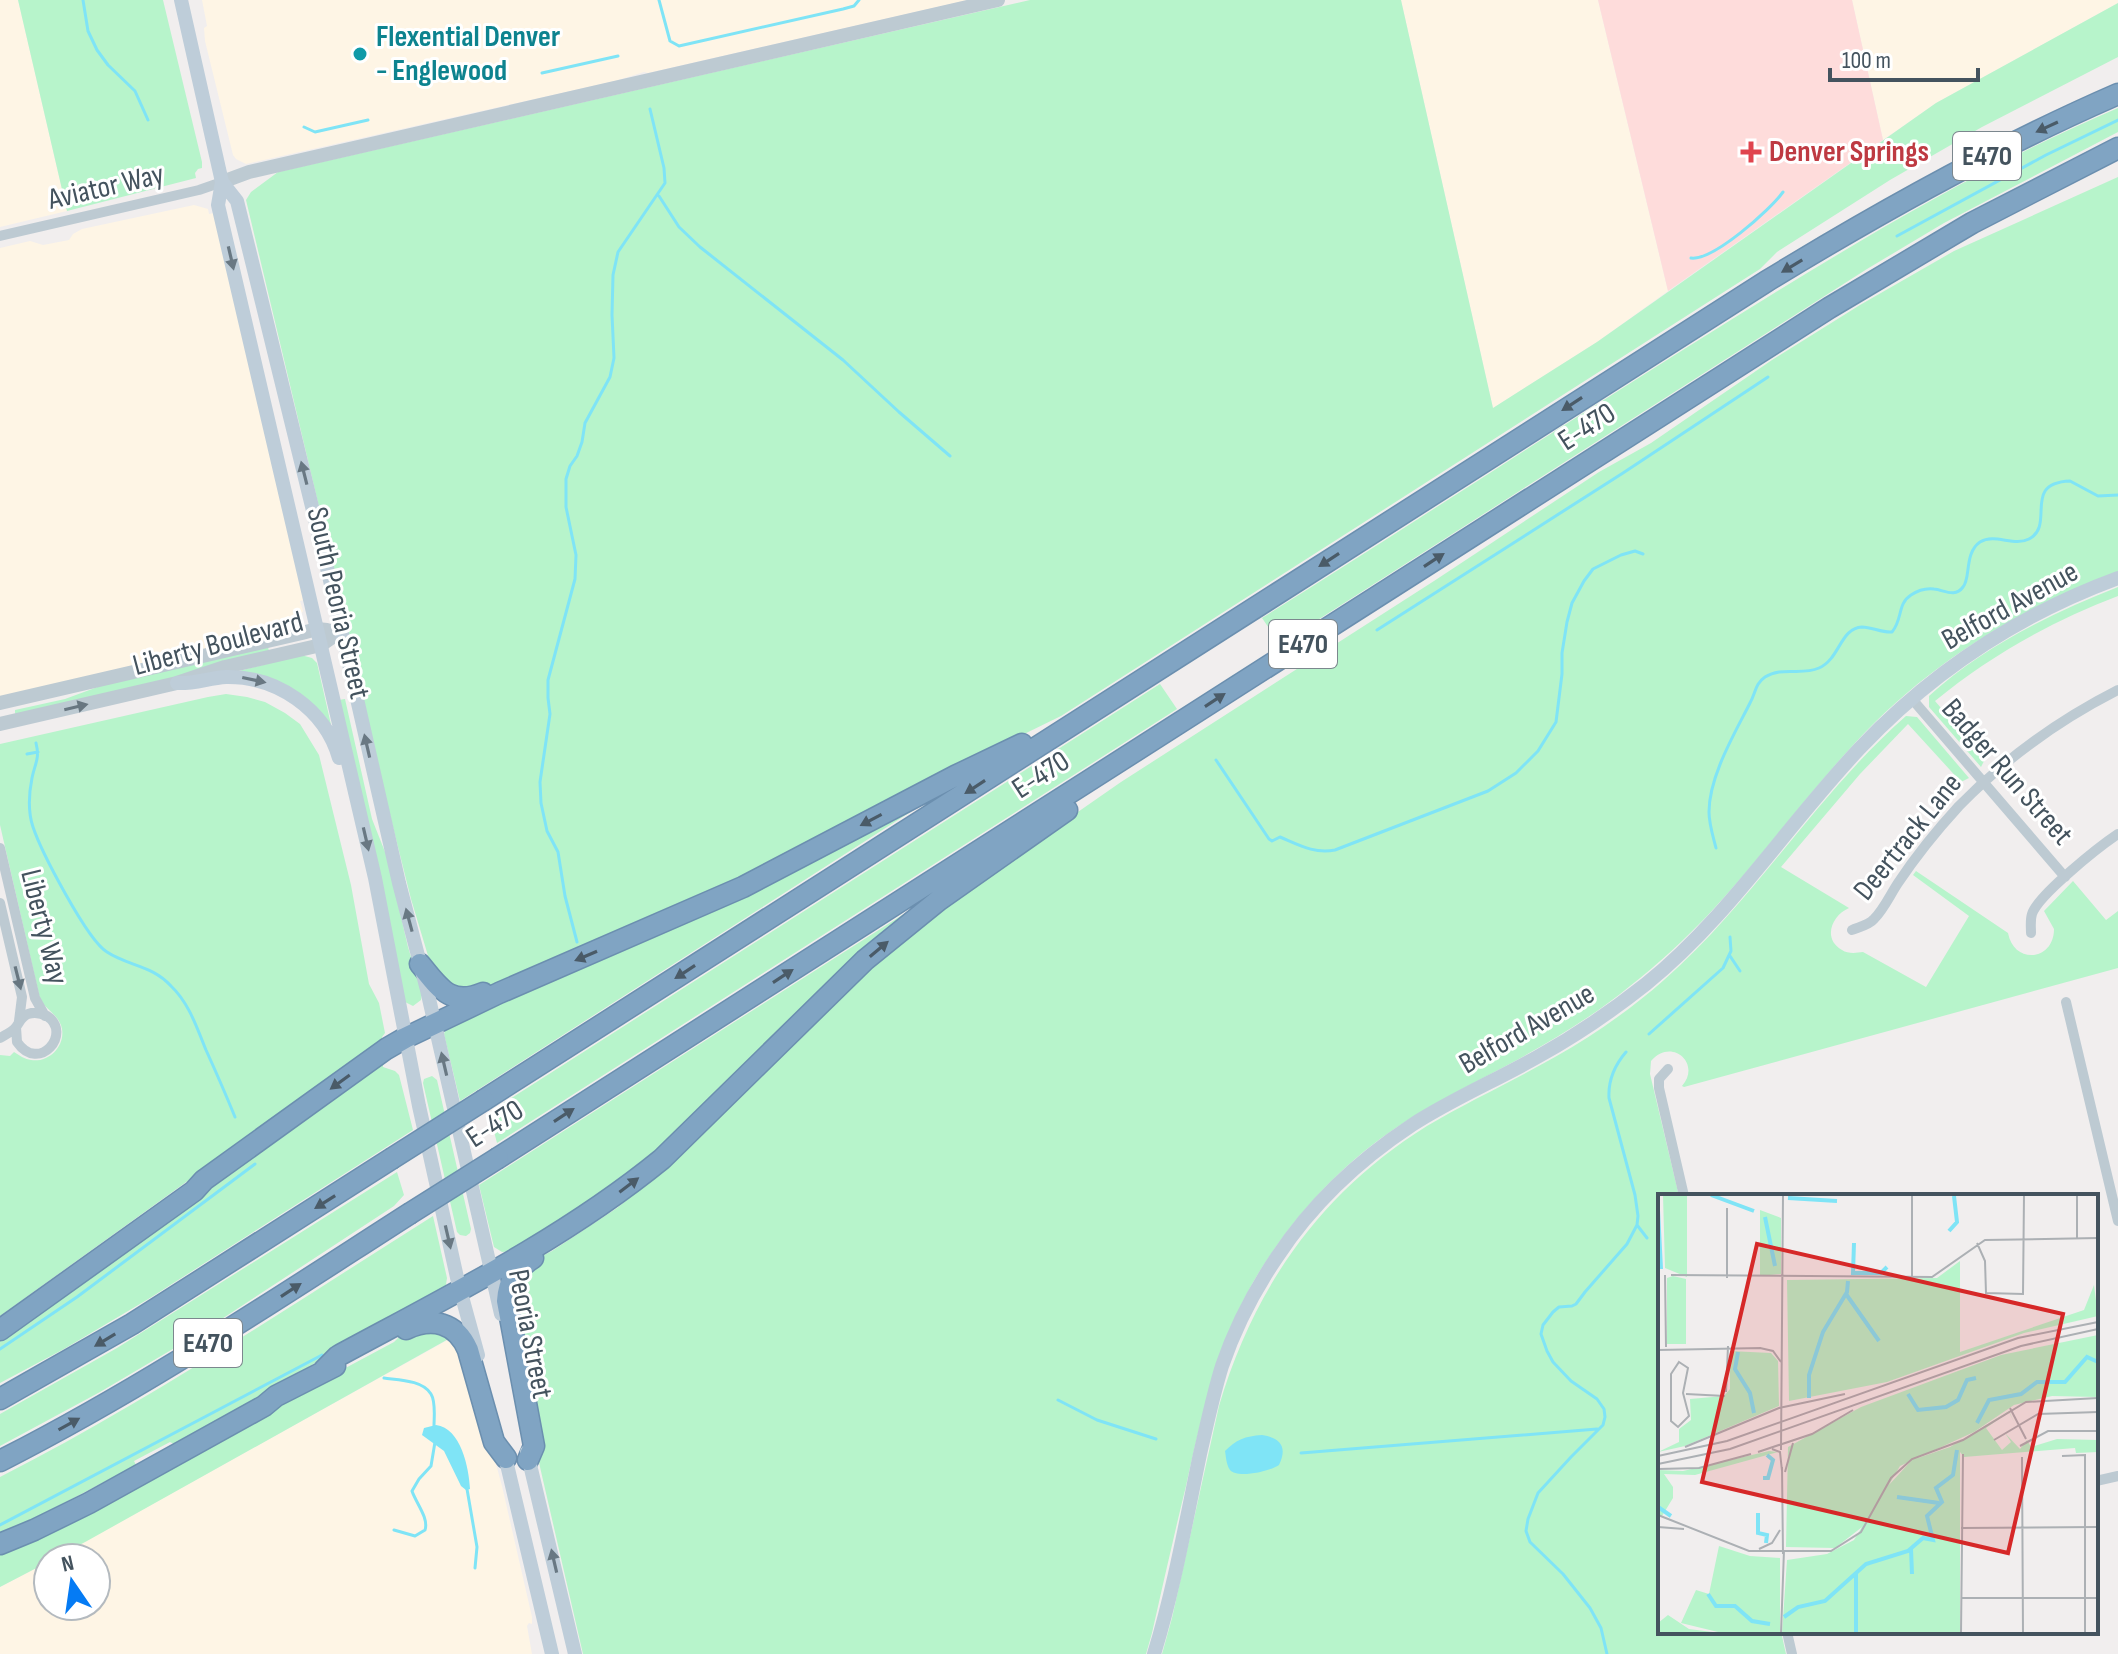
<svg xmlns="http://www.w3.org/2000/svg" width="2118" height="1654" font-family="'Sofia Sans Condensed',sans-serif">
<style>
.commercial{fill:#fef5e5}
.medical{fill:#fedcdb}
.green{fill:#b7f4cb}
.water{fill:#7fe4f6}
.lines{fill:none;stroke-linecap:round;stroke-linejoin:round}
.stream{stroke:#7fe4f6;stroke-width:3}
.motorway-casing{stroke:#6b8faf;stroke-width:23}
.minor{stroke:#bdcad2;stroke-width:10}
.tertiary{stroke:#bdcad2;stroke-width:14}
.secondary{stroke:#becdd9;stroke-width:14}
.motorway{stroke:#80a4c3;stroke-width:20}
.motorway-bridge-casing{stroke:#6b8faf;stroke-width:23;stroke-linecap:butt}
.motorway-bridge{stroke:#80a4c3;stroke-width:20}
.oneway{fill:#4a5b68}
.oneway2{fill:#697883}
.oneway3{fill:#687781}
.culture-dot{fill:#0f9aa8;stroke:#fff;stroke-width:3}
.health-dot{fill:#e0444e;stroke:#fff;stroke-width:3}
.labels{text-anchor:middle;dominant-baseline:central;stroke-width:6;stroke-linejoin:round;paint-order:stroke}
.shield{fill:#fff;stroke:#7c878e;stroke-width:2}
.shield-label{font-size:28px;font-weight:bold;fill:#44535e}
.culture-label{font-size:30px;font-weight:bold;fill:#0d838f;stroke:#fff;text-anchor:start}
.health-label{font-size:30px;font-weight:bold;fill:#be3a42;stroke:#fff;text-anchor:start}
.street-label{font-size:30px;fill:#44535e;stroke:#fff}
.inset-river{fill:none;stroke:#7fe4f6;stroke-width:4}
.inset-road{fill:none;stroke:#acb0b4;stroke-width:2}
.view{fill:#d62828;fill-opacity:0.15;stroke:#d62828;stroke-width:4}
.inset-edge{fill:none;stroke:#44535e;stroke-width:4}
</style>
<rect width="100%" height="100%" fill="#f1eeee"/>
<path class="commercial" d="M0 0H18L67 211 0 227Z
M202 0H968L648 73 644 72 615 81 246 164 236 159 233 155 205 41 204 28 207 26Z
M1401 0H1598L1668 291 1597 342 1493 408Z
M1852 0H2118V3L1936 103 1883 140Z
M194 205 208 209 209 214 214 213 304 600 300 601 303 611 300 615 301 621 297 622 298 626 295 628 0 697V248L30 241 43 245 69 240 73 234 82 229Z
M455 1336 466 1355 502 1486 532 1617V1624L529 1623 527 1626 532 1654H0V1587L48 1562V1606H96V1558H55Z"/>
<path class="medical" d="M1598 0H1852L1883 140 1668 291Z"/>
<path class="green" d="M18 0H163L202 162V168L198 169 195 173 196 178 67 211Z
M1030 0H1401L1493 408 1597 342 1936 103 2118 3V57L1982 127 1890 180 1777 252 1760 269 1727 290 1061 716 855 817 749 873 529 971 479 990 457 991 432 969 411 899 367 723 320 511 246 200 251 192 278 172Z
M2118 108V132L1944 223 1867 269 1280 644 1262 618C1417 521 1570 420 1726 323 1853 244 1980 167 2118 108Z
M2118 177V572C2017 610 1929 663 1855 743 1804 798 1760 860 1708 915 1684 940 1658 964 1630 986 1595 1015 1556 1038 1517 1060 1471 1085 1422 1108 1380 1139 1338 1170 1300 1211 1271 1254 1223 1322 1204 1405 1186 1486 1174 1535 1163 1584 1152 1633L1146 1654H583L540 1467 511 1313 513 1293 538 1258 552 1251 617 1208 668 1167 826 1008 931 914 1121 782 1434 581 1599 472 1651 443 1772 360 1860 305 1954 251Z
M2118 587V596C2052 621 1990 656 1935 701L1985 759 1981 767 1929 707V696C1982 647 2052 613 2118 587Z
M268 647 269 651 177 677 16 715 15 713V710L65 699 103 685Z
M301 655 312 658 317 663 332 729 323 718 239 671Z
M1160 684 1177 709 497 1143 491 1120 502 1104Z
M226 694 247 697 265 702 285 713 300 724 319 755 351 885 369 984 379 1003 385 1033 382 1037V1041L0 1316V1055L10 1056 14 1052C20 1056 25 1059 31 1060 48 1063 65 1047 62 1029 60 1016 46 1010 40 999L0 825V744L208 697Z
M345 699 372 819 387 857 408 947 422 993 421 1000 413 1006 405 1002 339 700Z
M1906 716 1917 717 1969 778 1961 782 1908 724 1860 774 1781 867 1849 908C1832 915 1822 939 1842 950 1848 954 1856 953 1863 952L1926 987 1969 916 1913 875 1916 871 2008 933C2014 965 2054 961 2054 929L2044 911 2073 881 2106 920 2118 911V968L1684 1087 1682 1086C1702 1063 1671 1037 1651 1061L1650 1074 1679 1196H1660V1632H1781L1786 1654H1162L1172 1618 1219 1406C1254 1287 1321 1192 1427 1126 1469 1101 1513 1081 1555 1057 1594 1035 1631 1009 1664 980 1754 901 1816 795 1906 716Z
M926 802 460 1101 444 1034 446 1028Z
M921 903 644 1165 513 1251 502 1252 494 1247 479 1185Z
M378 1064H383V1067L395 1071 399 1075 413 1130 150 1298 64 1349 0 1383V1336Z
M432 1076 437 1080 471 1229 470 1233 466 1236 460 1235 457 1232 423 1083 424 1079Z
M397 1172 404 1195 394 1206 205 1330 100 1392 0 1446V1414L117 1348Z
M433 1216 447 1278 445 1291 330 1353 277 1388 174 1444 170 1442 134 1461 136 1465 0 1537V1477C151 1400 290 1306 433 1216Z
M421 1327 452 1337 87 1541 55 1558H48V1562L0 1587V1553L394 1342 401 1335Z"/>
<path class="water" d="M436 1425C461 1428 469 1468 470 1489L466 1490 461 1486 444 1451 422 1435 424 1428Z
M1262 1435C1280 1438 1288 1446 1279 1465 1271 1471 1237 1479 1230 1470 1226 1464 1226 1456 1225 1451 1236 1440 1245 1436 1262 1435Z"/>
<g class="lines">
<path class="stream" d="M83 0 88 31 97 50 108 65 135 91 148 120
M659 0 670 41 679 46 843 9 854 6 859 0
M542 73 618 56
M304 127 315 132 368 120
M659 196 679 227 700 247 843 360 899 412 950 456
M1897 236 2046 155 2118 120
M1691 258C1713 261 1770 210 1783 192
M1377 630 1623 473 1768 377
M36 743C40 759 35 763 32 778 29 793 28 812 33 827 41 851 87 940 107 952 128 966 152 965 171 986 189 1003 197 1028 206 1050 216 1072 226 1095 235 1117
M27 754 38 752
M1216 760 1269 839 1272 841 1280 837C1299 845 1314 854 1335 850L1488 791 1516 773 1538 751 1556 722 1562 674V653L1567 622 1572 603 1584 581 1593 569 1621 555 1635 551 1643 554
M1716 848C1713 836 1709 824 1709 812 1709 776 1735 733 1750 703 1756 692 1755 684 1765 677 1782 666 1801 676 1819 668 1840 659 1840 628 1862 627 1872 627 1882 633 1892 632 1903 619 1897 604 1911 595 1917 591 1926 588 1934 589 1944 590 1955 598 1963 587 1971 578 1964 553 1980 542 1995 533 2014 547 2029 539 2056 525 2021 483 2070 481L2098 496 2118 495
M577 942 565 896 558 852 547 831 541 803 540 782 550 714 548 698V680L575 579 576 555 566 507V479L570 466 577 456 582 442 585 423 610 377 614 358 612 315 613 275 618 252 665 183 664 168 650 109
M1730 956 1740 971
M1649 1034 1723 968 1731 951 1730 937
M1637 1225 1647 1238
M0 1349 77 1297 255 1164
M384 1378C398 1380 423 1380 431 1394 436 1402 434 1417 434 1426
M1058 1400 1097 1420 1156 1439
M1301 1453 1597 1429
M467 1489 477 1547 475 1568
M0 1525 322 1355
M394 1530 415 1536 425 1530C429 1518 416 1503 412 1491L419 1479 431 1466 435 1442
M1607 1654 1601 1628 1590 1608 1563 1574 1530 1542 1526 1531 1528 1519 1538 1493 1571 1457 1603 1425 1605 1417 1604 1409 1597 1399 1571 1381 1553 1362 1547 1351 1541 1334 1543 1325 1553 1312 1559 1307 1572 1306 1576 1304 1585 1292 1627 1244 1637 1225 1638 1216 1635 1195 1609 1098C1608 1080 1614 1066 1626 1052"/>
<defs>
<path id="motorway" d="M420 964C439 987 450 1007 483 993
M484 1100 1767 281C1880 212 1996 147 2118 94
M498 1158 1829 308 1972 223 2118 148
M406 1329C432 1317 456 1322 468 1350L494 1442 506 1458
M0 1330 194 1191 204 1180 386 1049 405 1038 499 993 743 887 955 776 1022 744
M324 1370 338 1356C449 1296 564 1239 662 1159L865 960 939 900 1067 810
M0 1399 132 1324 391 1159
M528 1460 534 1446 507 1301C508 1282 517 1268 533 1258
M0 1461C142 1389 275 1300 409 1214
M0 1544 34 1530 89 1503 264 1406 276 1396 335 1366"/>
</defs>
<use href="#motorway" class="motorway-casing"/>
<path class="minor" d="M0 236 199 190 222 182
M1912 699 2065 877
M0 848 35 998 45 1016
M0 903 22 997 19 1021
M1852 930C1859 927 1869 925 1874 919 1884 909 1890 895 1898 883 1916 856 1937 830 1959 806 2005 759 2059 720 2118 690
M2031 933C2031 927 2030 920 2032 914 2038 895 2100 846 2118 834
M2066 1002 2118 1221
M0 1038C5 1035 12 1032 16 1027 20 1022 21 1017 28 1014 34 1012 41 1013 47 1016 73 1033 39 1074 17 1042L16 1027
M1668 1069 1659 1079V1088L1684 1196
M2096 1481 2118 1476
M1787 1632 1792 1654"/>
<path class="tertiary" d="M222 182 249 172 998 0
M0 703 302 633 317 629 327 630
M0 724 177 683 225 667 321 645 341 631"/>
<path class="secondary" d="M181 0 222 182 218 205 375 878 419 1106 458 1282 478 1355
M222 182 237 201 259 290 329 576 399 883 427 990 501 1314
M177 683C194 684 209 678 226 677 277 676 325 709 339 758
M504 1452 552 1654
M527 1452 575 1654
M1154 1654C1174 1589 1186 1521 1200 1454 1207 1424 1213 1395 1222 1366 1235 1328 1254 1291 1277 1257 1312 1204 1359 1160 1412 1125 1452 1099 1497 1080 1539 1056 1577 1035 1612 1011 1646 984 1729 917 1787 825 1860 748 1932 672 2020 614 2118 578"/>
<use href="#motorway" class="motorway"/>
<defs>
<path id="motorway-bridge" d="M391 1159 484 1100
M409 1214 498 1158"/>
</defs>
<use href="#motorway-bridge" class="motorway-bridge-casing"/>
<use href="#motorway-bridge" class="motorway-bridge"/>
</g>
<defs><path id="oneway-solid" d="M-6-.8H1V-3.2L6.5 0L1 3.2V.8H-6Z" transform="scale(2)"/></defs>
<g class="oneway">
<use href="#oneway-solid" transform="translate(2047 127) rotate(155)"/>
<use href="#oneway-solid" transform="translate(1792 266) rotate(149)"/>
<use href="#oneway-solid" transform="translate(1572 404) rotate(147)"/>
<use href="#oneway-solid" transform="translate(1329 560) rotate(147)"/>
<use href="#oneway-solid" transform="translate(1434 560) rotate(-33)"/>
<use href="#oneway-solid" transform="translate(1215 700) rotate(-33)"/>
<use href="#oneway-solid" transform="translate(975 787) rotate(147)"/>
<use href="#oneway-solid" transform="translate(871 820) rotate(152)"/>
<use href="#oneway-solid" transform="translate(879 949) rotate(-40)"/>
<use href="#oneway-solid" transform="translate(586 956) rotate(157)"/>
<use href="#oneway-solid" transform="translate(685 972) rotate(147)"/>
<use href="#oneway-solid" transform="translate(783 976) rotate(-33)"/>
<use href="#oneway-solid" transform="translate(340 1082) rotate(144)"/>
<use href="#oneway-solid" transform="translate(564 1115) rotate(-33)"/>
<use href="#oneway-solid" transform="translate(629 1185) rotate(-37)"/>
<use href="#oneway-solid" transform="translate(325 1202) rotate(148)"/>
<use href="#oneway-solid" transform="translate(291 1290) rotate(-33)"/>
<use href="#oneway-solid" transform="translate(105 1340) rotate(149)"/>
<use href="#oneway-solid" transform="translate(69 1424) rotate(-29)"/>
</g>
<g class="oneway2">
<use href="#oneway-solid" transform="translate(231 258) rotate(77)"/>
<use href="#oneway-solid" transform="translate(304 473) rotate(-104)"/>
<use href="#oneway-solid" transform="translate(254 680) rotate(12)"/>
<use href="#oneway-solid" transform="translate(367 746) rotate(-103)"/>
<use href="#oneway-solid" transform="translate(366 839) rotate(77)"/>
<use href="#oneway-solid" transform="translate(409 920) rotate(-105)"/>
<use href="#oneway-solid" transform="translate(444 1064) rotate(-103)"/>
<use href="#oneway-solid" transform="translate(448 1237) rotate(77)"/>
<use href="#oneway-solid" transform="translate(554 1561) rotate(-103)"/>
</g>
<g class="oneway3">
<use href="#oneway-solid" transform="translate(76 707) rotate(-13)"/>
<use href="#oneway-solid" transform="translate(18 978) rotate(76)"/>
</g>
<circle class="culture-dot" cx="360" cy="54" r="8"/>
<path class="health-dot" d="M1747 140h8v8h8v8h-8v8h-8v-8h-8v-8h8z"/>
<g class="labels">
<g class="shield">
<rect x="1953" y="132" width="68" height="48" rx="6"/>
<rect x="1269" y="620" width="68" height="48" rx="6"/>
<rect x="174" y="1319" width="68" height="48" rx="6"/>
</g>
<g class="shield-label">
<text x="1987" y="156">E470</text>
<text x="1303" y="644">E470</text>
<text x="208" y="1343">E470</text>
</g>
<g class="culture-label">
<text x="376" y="37">Flexential Denver<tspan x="376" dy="34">- Englewood</tspan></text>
</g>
<g class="health-label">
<text x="1769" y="152">Denver Springs</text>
</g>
<g class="street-label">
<text transform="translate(106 187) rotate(-13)">Aviator Way</text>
<text transform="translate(1587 427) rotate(-33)">E-470</text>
<text transform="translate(338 603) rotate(77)">South Peoria Street</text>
<text transform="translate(2010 606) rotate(-29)">Belford Avenue</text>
<text transform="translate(218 644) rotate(-15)">Liberty Boulevard</text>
<text transform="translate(2007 772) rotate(49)">Badger Run Street</text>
<text transform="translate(1041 775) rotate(-33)">E-470</text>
<text transform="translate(1908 837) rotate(-51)">Deertrack Lane</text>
<text transform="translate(44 927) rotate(76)">Liberty Way</text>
<text transform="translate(1527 1029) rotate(-30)">Belford Avenue</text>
<text transform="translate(495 1124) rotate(-33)">E-470</text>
<text transform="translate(530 1334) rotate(79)">Peoria Street</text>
</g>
</g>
<g transform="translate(1658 1194)">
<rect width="440" height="440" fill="#f1eeee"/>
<path d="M5 1H29V83L7 74ZM102 16 123 24V80L102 82ZM302 67V158L426 116 436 91 440 122 366 139 229 188 131 207 129 86 279 84ZM15 82 28 85V150H9V84ZM440 141V203L394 202 356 211 316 238 242 272 208 330 177 354 128 353 130 253 203 213 343 161ZM72 157 113 159 120 167 121 212 27 252 0 258 21 248V235L33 226 32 205 66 202 72 195ZM351 217 356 228 351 218 328 234 344 256 353 248 347 239 362 255 369 246 373 253 399 245 440 246V258L418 259 417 254 306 263 302 258V439H124L129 366 169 360 196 346 229 293 254 266 292 253ZM111 257 120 258 37 281 6 280 15 293V304L4 322 0 321V276L25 277ZM61 352 92 362 122 364V439H64L23 429 38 396 51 400ZM10 421 31 435 62 439H0V429Z" fill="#b7f4cb"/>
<path class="inset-river" d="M53 1 96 17M130 4 179 7M0 16 3 75M107 23 117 72M291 37 299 28 296 2M196 49 195 79H223L229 73M188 100 221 147M80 158 77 175 92 199 96 219M250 200 260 216 288 213 300 206 309 186 318 184M151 204V181L165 138 189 98 190 87M319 229 331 206 363 200 379 188H407L429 163 440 168M105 284H110L115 266 109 261M0 303V313L13 322M239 303 281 309M100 319V339L109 341 108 349M253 355 254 380M198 378V439M50 400 58 412H77L94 427 112 430M126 423 140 413 167 407 208 370 250 357 265 344 275 346 269 322 284 308 278 294 295 281 299 256"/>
<path class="inset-road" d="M254 1V83M69 14V84M419 44V1M319 49 327 67 328 99 365 100 366 1M7 81 8 153M13 81 274 83 327 46 440 44M102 154 115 157 123 168M0 156 103 154M21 168 30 174 25 199 31 222 20 233 13 227V180ZM68 198 70 152M28 200 67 202M352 214 368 245M336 246 380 220 440 218M362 252 390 237H440M27 253 121 214 187 200M114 255 122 258 124 277M123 256 125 1M100 258 154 240 195 216M0 262 69 247 360 144 440 128M404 262 427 261V439M364 263 365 439M0 270 72 255 363 152 440 135M124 273 125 360M0 275 41 274 93 260M127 278 135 249M0 321 91 357H173L203 338 233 284 254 265 305 246 368 208 440 204M0 333 26 335M303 334 440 333M101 355 114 349 122 336M303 404H440M123 439 126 356M303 439 305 260"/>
<path class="view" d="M99 50 405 120 350 359 44 288Z"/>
<rect width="440" height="440" class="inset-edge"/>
</g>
<g transform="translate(72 1582) rotate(347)"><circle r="38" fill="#ffffff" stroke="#b4babf" stroke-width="2"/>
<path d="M0-6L14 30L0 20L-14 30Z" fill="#057bf4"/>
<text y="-12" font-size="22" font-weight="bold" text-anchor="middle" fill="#44535e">N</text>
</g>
<path d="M1830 68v12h148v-12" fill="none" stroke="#44535e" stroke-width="4"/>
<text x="1842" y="68" font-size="24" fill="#44535e" stroke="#ffffff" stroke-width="6" paint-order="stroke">100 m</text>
</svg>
